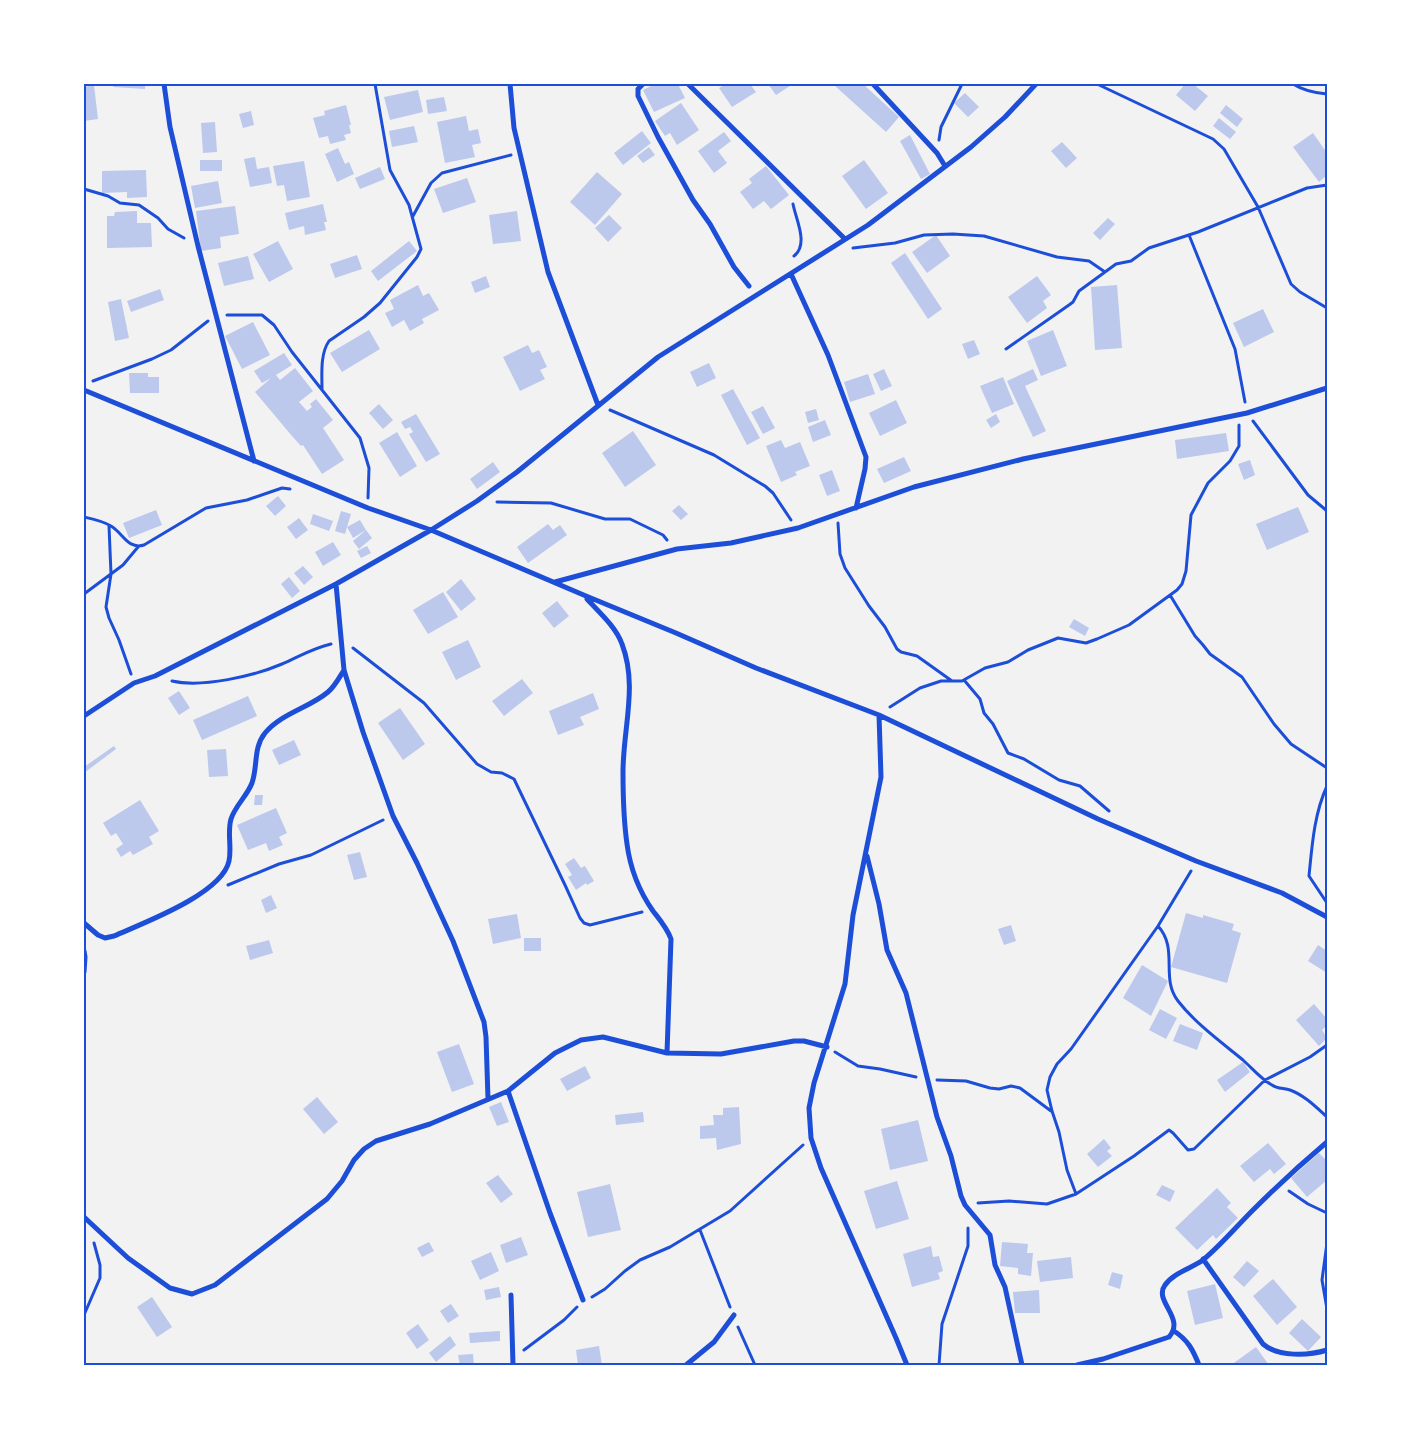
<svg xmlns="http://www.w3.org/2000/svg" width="1411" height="1449" font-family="'DM Sans',sans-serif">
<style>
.building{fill:#bdc9ec}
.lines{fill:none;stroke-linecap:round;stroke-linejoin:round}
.path{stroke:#1d4ed8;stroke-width:3}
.minor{stroke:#1d4ed8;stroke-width:5}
.neatline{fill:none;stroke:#1d4ed8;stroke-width:2}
</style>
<rect width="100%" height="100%" fill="#f2f2f2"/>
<path class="building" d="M114 84H145V89L113 87Z
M655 84H678L685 98 654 112 643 90Z
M726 84H750L756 92 732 107 719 88Z
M768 84H793L776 95Z
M835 84H863L899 117 886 132 834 85Z
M1185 84H1193L1208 96 1195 111 1176 95Z
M94 85 98 119 84 121V87Z
M418 90 423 112 390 120 384 97Z
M965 93 979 107 968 117 954 103Z
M444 97 447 111 428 114 426 100Z
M681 103 699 130 677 145 670 133 665 136 655 121Z
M346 105 351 125H349L351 133 344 135 346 140 330 144 328 136 319 138 313 118 325 115 324 111Z
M1226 105 1243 119 1237 127 1220 113Z
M251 111 254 125 243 128 239 114Z
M466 116 469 131 478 129 481 143 472 145 475 157 445 163 437 122Z
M1219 118 1236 132 1230 139 1213 126Z
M215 122 217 152 203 153 201 123Z
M414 126 418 142 392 147 389 131Z
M642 131 651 143 623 165 614 153Z
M724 132 731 141 718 151 727 163 714 173 698 151Z
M1313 133 1327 153V175L1319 182 1293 147Z
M910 135 930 174 921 179 900 141Z
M1062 142 1077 158 1066 168 1051 151Z
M649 147 655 155 643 163 637 156Z
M338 148 345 164 349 162 354 174 337 182 325 154Z
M255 157 257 169 269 167 272 183 250 187 244 159Z
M200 160H222V171H200Z
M864 160 888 193 866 209 842 176Z
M304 161 310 197 287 201 284 185 277 186 273 166Z
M766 166 789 195 771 209 764 201 753 209 740 192 752 183 749 179Z
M380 167 385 179 360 189 355 178Z
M146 170 147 197 127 198V192L102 193V171Z
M597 172 622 194 595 225 570 202Z
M467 178 476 202 443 213 434 189Z
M218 181 222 203 195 208 191 186Z
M323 204 327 222H324L326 230 305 235 304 226 289 230 285 213Z
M235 206 239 234 220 237 221 248 201 251 196 211Z
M137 211V223H151L152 247 107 248V216H114L115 212Z
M517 211 521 241 493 244 489 215Z
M609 215 622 228 608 242 595 228Z
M1108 218 1115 224 1100 240 1093 233Z
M936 235 950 256 927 273 912 252Z
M278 241 293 269 269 282 253 254Z
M409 241 417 251 378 281 371 271Z
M905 253 942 309 928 319 891 263Z
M357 255 362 269 335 278 330 264Z
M248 256 254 279 224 286 218 263Z
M486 276 490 287 475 293 471 282Z
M1037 276 1051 295 1043 301 1047 308 1027 323 1008 297Z
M418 285 423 296 429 293 439 310 422 319 424 323 410 331 404 320 392 327 385 313 394 309 390 300Z
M1117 285 1122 348 1095 350 1091 287Z
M160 289 164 300 131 312 127 301Z
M121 299 129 338 115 341 108 302Z
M1263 309 1274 332 1244 347 1233 323Z
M253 322 270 355 242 369 225 336Z
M369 330 380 349 342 372 330 353Z
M1053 330 1067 366 1041 376 1027 341Z
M974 340 980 354 968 359 962 344Z
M528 345 532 353 539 350 547 367 540 370 545 379 520 391 503 357Z
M284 353 292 365 276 375 280 380 295 368 313 391 299 402 307 411 312 407 310 404 316 399 333 420 323 428 344 460 322 474 303 445 301 446 292 436 255 392 271 378 262 383 254 371Z
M709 363 716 378 697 387 690 372Z
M884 369 892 386 881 391 873 374Z
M1033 369 1038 380 1025 386 1046 431 1033 437 1007 381Z
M129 373H148V377H159V393H130Z
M868 374 875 394 850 402 844 382Z
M1003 377 1014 404 992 413 980 386Z
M733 389 760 438 747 445 721 395Z
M896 400 907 423 880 436 869 413Z
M379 404 393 420 383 429 369 413Z
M763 406 775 428 763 434 751 412Z
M816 409 819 420 808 423 805 412Z
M416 414 440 454 426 462 409 434 413 432 410 427 405 429 401 422Z
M996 414 1000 422 991 428 986 420Z
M825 420 831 435 813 442 808 427Z
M633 431 656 465 625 487 602 453Z
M397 432 417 466 400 477 379 443Z
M1226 433 1229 451 1177 459 1175 440Z
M781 440 785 448 800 442 810 466 795 472 797 475 781 482 766 446Z
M904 457 911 471 884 483 877 469Z
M1250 460 1255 475 1244 480 1238 464Z
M493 462 500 472 477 489 470 479Z
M832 470 840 491 827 496 819 475Z
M278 496 286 506 275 516 266 506Z
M679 505 688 514 681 520 672 511Z
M1298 507 1309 532 1267 550 1256 524Z
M156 510 162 525 129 538 123 523Z
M341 511 351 514 347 527 360 520 366 530 353 538 347 527 345 534 335 531Z
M313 514 333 521 329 531 310 524Z
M299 518 308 530 296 539 287 527Z
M548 524 553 530 560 525 567 535 528 563 517 547Z
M366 530 372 538 359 549 353 541Z
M333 542 341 555 323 566 315 552Z
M367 546 371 553 361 558 357 551Z
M303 566 313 577 304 585 294 573Z
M289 577 300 591 292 598 281 584Z
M461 579 476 599 461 611 446 592Z
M443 592 458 617 428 634 413 610Z
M557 601 569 616 554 628 542 613Z
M1074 619 1089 628 1085 636 1069 627Z
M468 640 481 667 456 680 442 652Z
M522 679 533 693 504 716 492 701Z
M179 691 190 708 179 715 168 698Z
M593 693 599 709 580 717 584 725 558 735 549 711Z
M248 696 257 716 202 740 193 720Z
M400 708 425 744 403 760 378 723Z
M294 740 301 755 279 765 272 750Z
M114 746 116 749 84 773V767Z
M226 749 228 776 209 777 207 750Z
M255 795H263L262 805H254Z
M140 800 159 831 149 837 153 844 133 855 130 851 121 857 116 849 123 844 116 833 111 836 103 823Z
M276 808 287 833 279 837 283 845 269 851 266 843 248 850 237 825Z
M360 852 367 877 354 880 347 855Z
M574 858 581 868 585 866 594 881 587 885 586 883 576 890 568 877 572 875 565 864Z
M271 895 277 908 266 913 261 900Z
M1186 913 1203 918V915L1234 924 1232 930 1241 933 1227 983 1171 967Z
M517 914 521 938 493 944 488 919Z
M1011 925 1016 941 1004 945 998 929Z
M524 938H541V951H524Z
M269 940 273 953 250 960 246 946Z
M1318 945 1327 951V973L1308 961Z
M1142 965 1168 981 1151 1016 1123 998Z
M1314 1004 1327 1019V1025L1322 1030 1327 1038 1319 1046 1296 1020Z
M1160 1009 1177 1018 1166 1039 1149 1030Z
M1180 1024 1203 1033 1197 1050 1173 1041Z
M459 1044 474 1084 452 1092 437 1052Z
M1243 1062 1250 1072 1225 1092 1217 1080Z
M585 1066 591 1078 567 1091 560 1079Z
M317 1097 338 1122 324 1134 303 1109Z
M501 1102 509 1122 497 1126 489 1107Z
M739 1107 741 1144 717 1150 716 1138 700 1139V1126L714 1125 713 1115H723V1108Z
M643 1112 644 1122 616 1125 615 1115Z
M918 1120 928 1161 890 1170 881 1129Z
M1104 1139 1111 1148 1107 1151 1112 1156 1098 1167 1087 1154Z
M1268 1143 1286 1164 1274 1174 1270 1169 1254 1182 1240 1166Z
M1319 1153 1327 1161V1180L1307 1197 1291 1178Z
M498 1175 513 1194 501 1203 486 1183Z
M897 1181 909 1219 876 1229 864 1191Z
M610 1184 621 1230 588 1237 577 1192Z
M1162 1185 1175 1191 1170 1202 1156 1195Z
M1217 1188 1231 1203 1227 1207 1238 1218 1216 1239 1213 1235 1197 1250 1175 1228Z
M521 1237 528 1255 506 1263 500 1245Z
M429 1242 434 1251 422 1257 417 1248Z
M1002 1242 1028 1244 1027 1253H1033L1031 1276 1018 1274V1268L1000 1266Z
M931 1246 933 1257 939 1256 943 1271 938 1273 940 1279 912 1287 903 1254Z
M491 1252 499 1271 480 1280 471 1261Z
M1071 1257 1073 1278 1040 1282 1037 1261Z
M1247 1261 1259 1271 1244 1287 1233 1277Z
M1112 1272 1123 1275 1120 1289 1108 1285Z
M1273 1279 1297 1307 1277 1325 1253 1296Z
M1215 1284 1223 1318 1195 1325 1187 1291Z
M499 1287 501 1297 486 1300 484 1290Z
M1039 1290 1040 1313H1015L1013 1292Z
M152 1297 172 1327 157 1337 137 1307Z
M451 1304 459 1316 448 1323 440 1311Z
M1302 1319 1321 1337 1308 1351 1289 1333Z
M418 1324 429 1340 417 1349 406 1333Z
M500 1331V1341L470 1343 469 1333Z
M450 1336 456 1345 436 1362 429 1353Z
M599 1346 602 1365H578L576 1350Z
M1256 1347 1269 1365H1231Z
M473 1354 474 1365H460L458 1355Z"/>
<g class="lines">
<path class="path" d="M1097 84 1213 139 1224 149 1258 207 1291 284 1300 292 1327 308
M1293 84C1304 91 1315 93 1327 94
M939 140 941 127 962 84
M84 189 108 196 120 203 139 205 158 218 168 229 184 238
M793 204C796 220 809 244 794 256
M413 216 431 183 442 173 511 155
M1189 235 1235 349 1245 402
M853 248 895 243 924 235 953 234 984 236 1057 257 1089 261 1105 272
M227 315H262L274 325 292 352 360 438 369 468 368 498
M1006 349 1069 305 1073 302 1079 291 1116 264 1131 261 1149 248 1198 232 1307 188 1327 185
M93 381 152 359 171 350 208 321
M322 389C322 374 320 354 329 341L364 317 380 303 417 257 421 249 409 205 390 170 375 84
M610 410 714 455 765 486 773 493 791 520
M1253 421 1308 495 1327 511
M497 502 551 503 605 519H630L663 535 667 540
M84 517C93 519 103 521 111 526 123 533 128 550 144 545L206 508 247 500 282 488 290 489
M838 523 840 554 845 568 869 606 885 627 897 649 901 652 917 656 952 681
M109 526 111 574 106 607 109 618 119 640 131 674
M84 594 123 565 138 547
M1170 595 1195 636 1203 645 1210 654 1242 677 1274 724 1291 744 1327 768
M353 648 424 703 477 764 491 772 502 773 514 779 565 885 580 918 584 923 590 925 642 912
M964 680 980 699 984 713 993 724 1008 753 1024 759 1059 780 1080 786 1109 811
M172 681C202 688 254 676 282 664 298 657 313 648 331 644
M890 707 920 688 941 681H962L985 668 1008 662 1028 650 1058 638 1086 643 1097 639 1129 625 1177 590 1182 584 1186 571 1191 515 1208 483 1230 461 1239 446V425
M1327 786C1314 814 1312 846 1309 876L1327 903
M228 885 279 864 311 855 383 820
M1158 926C1179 949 1160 978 1178 1001 1196 1024 1221 1042 1243 1060 1252 1068 1261 1079 1272 1085 1277 1089 1284 1088 1290 1090 1304 1095 1316 1107 1327 1117
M835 1052 858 1066 880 1069 916 1077
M937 1080 966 1081 990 1088 999 1089 1011 1086 1020 1088 1051 1111
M1289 1191 1308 1204 1327 1213
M1076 1194 1067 1170 1059 1132 1052 1111 1047 1090 1050 1077 1057 1064 1071 1049 1158 926 1191 871
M978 1203 1009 1201 1047 1204 1076 1194 1134 1156 1169 1130 1173 1133 1188 1150 1194 1149 1265 1080 1310 1057 1327 1045
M700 1230 730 1307
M1327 1243 1322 1280 1327 1309
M592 1297 605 1289 625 1271 640 1260 670 1247 730 1211 803 1145
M84 1315 100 1278V1265L94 1243
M738 1327 755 1365
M524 1350 564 1320 577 1307
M939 1365 942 1324 968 1246V1228"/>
<path class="minor" d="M164 84 170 127 198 246 254 461
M510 84 514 128 548 272 598 405
M643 84 638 89V96L658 137 693 200 710 224 734 267 749 286
M688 84 845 239
M873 84 937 153 945 166
M791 274 828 355 866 457 865 469 856 508
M84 390 368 508 431 530 586 596 676 633 756 668 879 715 1098 819 1196 861 1282 893 1327 917
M555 582 677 549 731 543 798 528 914 487 1023 459 1247 413 1327 388
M336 584 344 670 363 732 393 816 417 863 453 941 484 1022 486 1037 488 1099
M587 599C599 612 616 627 622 644 638 686 623 728 623 772 623 792 624 823 627 844 630 867 639 891 653 911 660 920 667 928 671 939L667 1053
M879 715 881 777 853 915 845 984 814 1083 809 1108 811 1138 821 1168 896 1338 907 1365
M84 716 134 683 155 676 336 584 431 530 477 501 517 472 658 357 868 225 971 147 1005 117 1036 84
M867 856 879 904 887 950 906 993 937 1117 951 1156 961 1196 965 1205 990 1235 995 1265 1005 1287 1022 1365
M84 923 98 935 105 938 114 936C143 923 222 894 229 861 232 847 227 833 231 819 235 806 247 796 252 783 258 766 253 748 265 733 282 713 309 708 328 692 335 686 339 678 344 670
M84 951 85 957 84 972
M508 1091 550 1213 583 1300
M84 1217 128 1258 170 1288 192 1294 215 1285 327 1199 342 1181 354 1160 364 1149 376 1141 430 1124 508 1091 555 1053 581 1040 603 1037 667 1053 721 1054 794 1041H804L827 1047
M1203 1259 1263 1344C1278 1357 1308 1356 1327 1350
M511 1295 513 1365
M1174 1331C1188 1340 1193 1350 1199 1365
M686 1365 714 1342 734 1315
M1077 1365 1103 1359 1169 1337C1186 1318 1153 1301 1165 1285 1173 1273 1192 1268 1203 1260 1220 1246 1236 1227 1252 1211 1276 1187 1301 1164 1327 1142"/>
</g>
<rect width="1411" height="1449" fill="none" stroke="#ffffff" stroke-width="170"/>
<rect x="85" y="85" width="1241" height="1279" class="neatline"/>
</svg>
